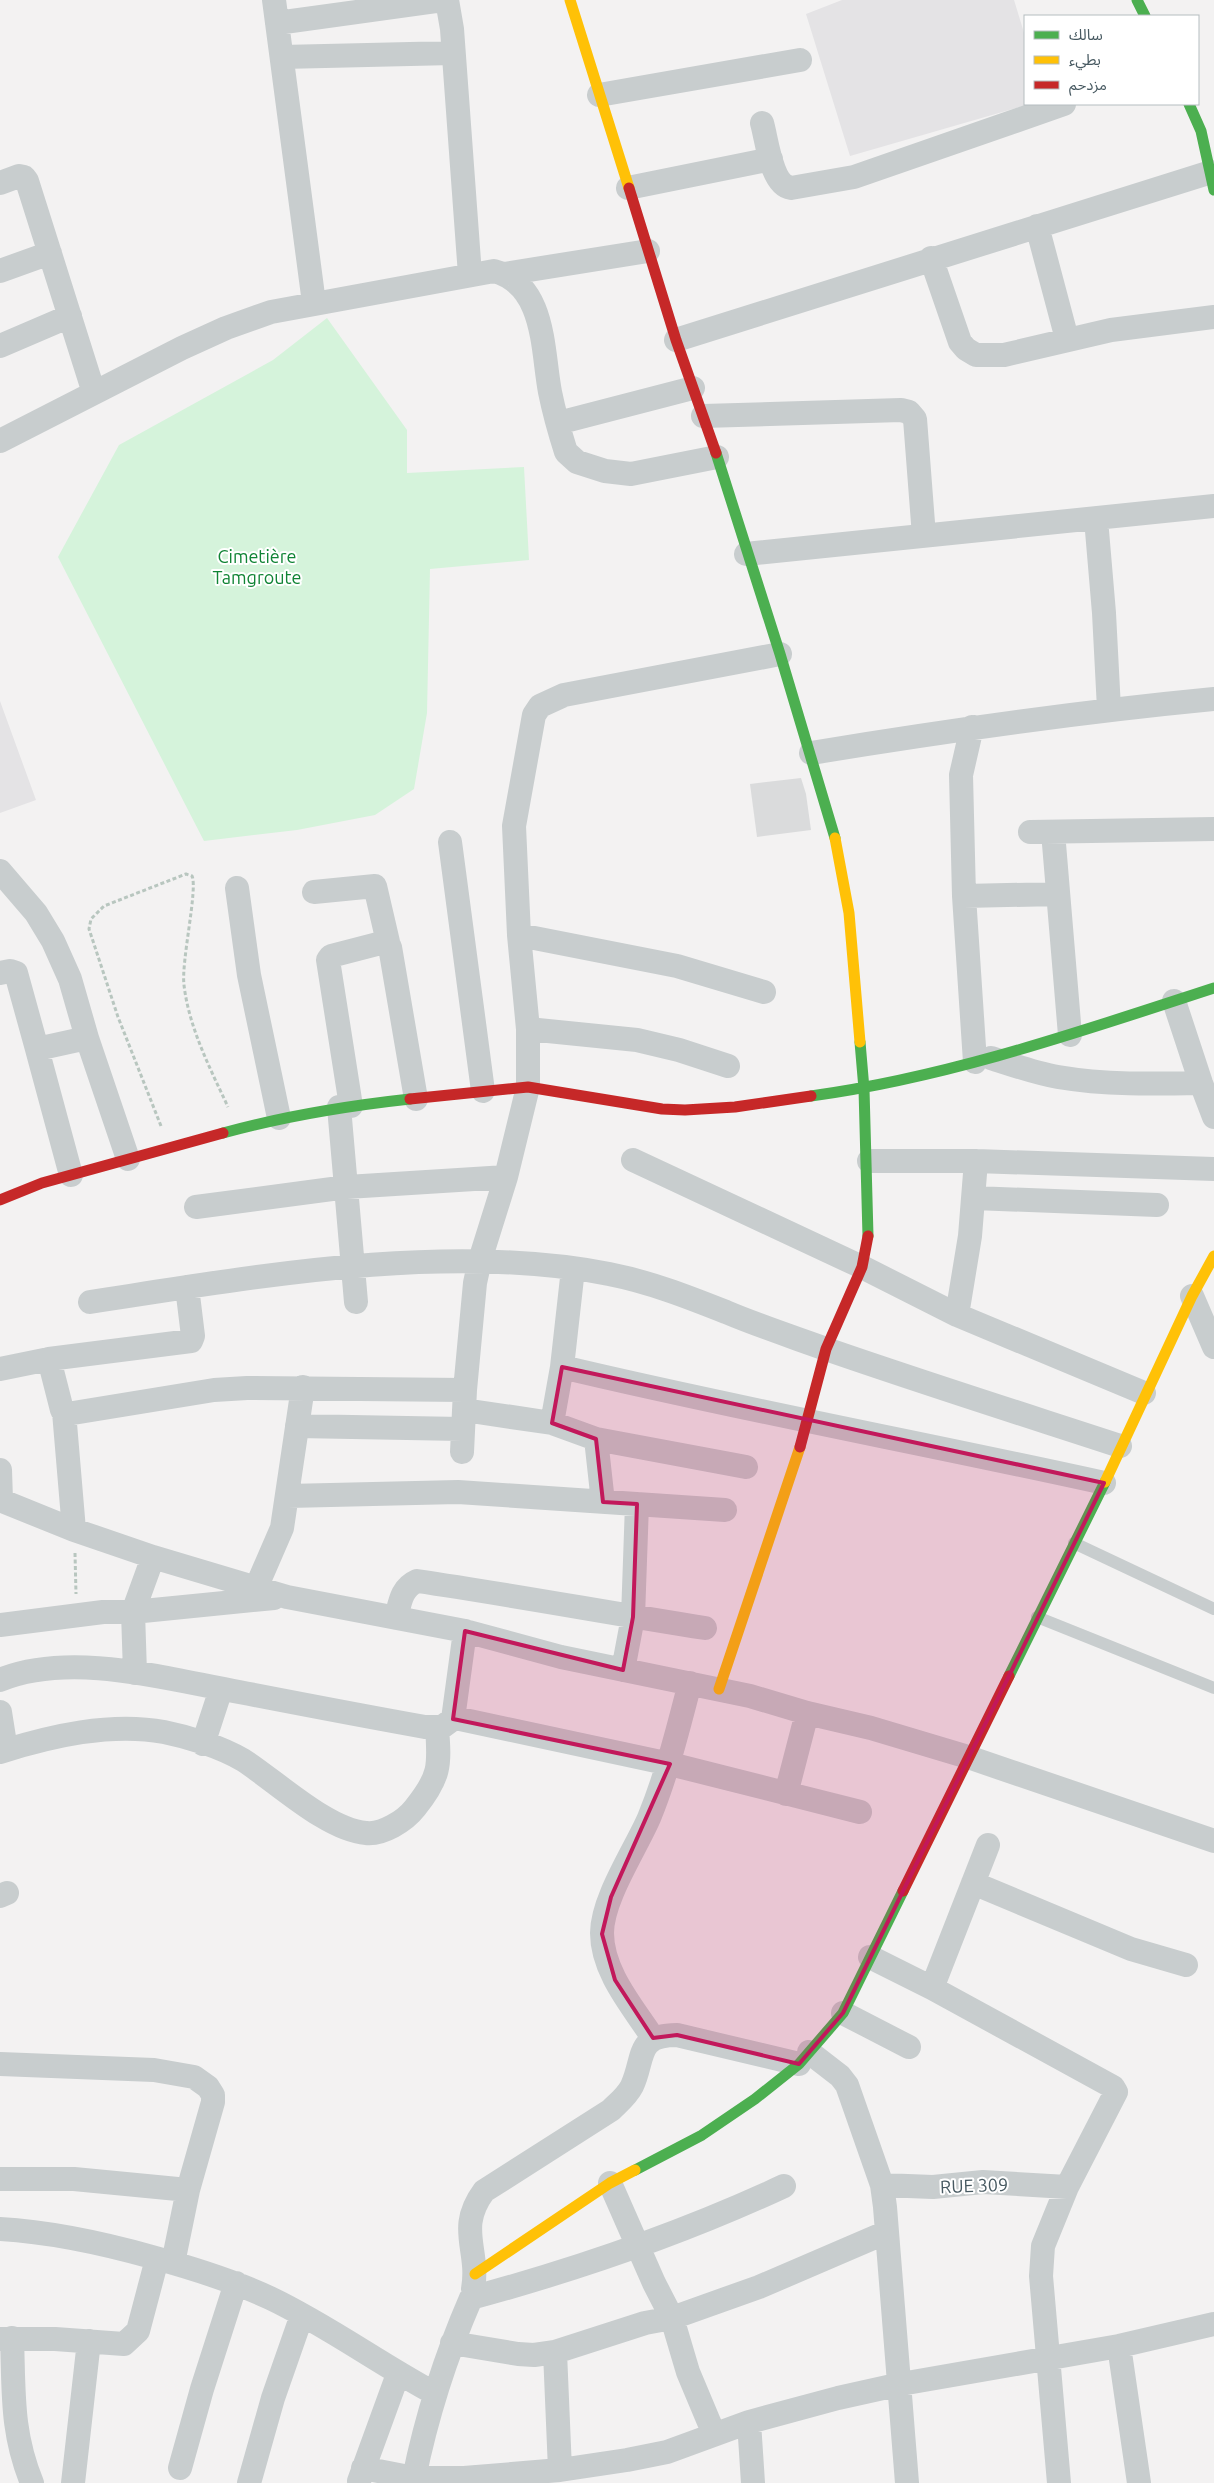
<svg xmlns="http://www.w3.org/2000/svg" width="1214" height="2483" font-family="Ubuntu,'Noto Sans Arabic',sans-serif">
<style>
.education{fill:#e4e3e5}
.green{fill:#d5f3db}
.building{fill:#dadbdc}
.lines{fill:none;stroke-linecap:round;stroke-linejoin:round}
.path{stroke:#b8c6bf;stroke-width:3;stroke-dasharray:4 2.5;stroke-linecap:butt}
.lane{stroke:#c8cdce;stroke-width:12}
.street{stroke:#c8cdce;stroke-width:24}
.fast{stroke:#4caf50;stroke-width:11}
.slow{stroke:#ffc107;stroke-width:11}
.jam{stroke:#c62828;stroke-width:11}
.marked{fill:#c2185b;fill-opacity:0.2;stroke:#c2185b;stroke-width:4;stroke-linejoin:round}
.labels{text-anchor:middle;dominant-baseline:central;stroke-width:4;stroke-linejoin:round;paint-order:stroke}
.park-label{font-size:18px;fill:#108435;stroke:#fff}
.street-label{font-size:18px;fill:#475961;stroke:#fff}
</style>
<rect width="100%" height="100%" fill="#f3f2f2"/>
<path class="education" d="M842 0H1014L1025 36V104H1030L850 156 806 14Z
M0 701 36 800 0 813Z"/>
<path class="green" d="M327 318 407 430V473L524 467 529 560 430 569 427 713 414 789 375 815 297 830 204 841 58 557 119 445 273 360Z"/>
<path class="building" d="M801 778 806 794 811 830 757 837 750 784Z"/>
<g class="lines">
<path class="path" d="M161 1126 118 1017 89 929 91 919 104 906 186 874 192 876C198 889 181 962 184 985 189 1028 210 1068 228 1107
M75 1553 76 1594"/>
<path class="lane" d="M1074 1543 1214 1609
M1037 1617 1214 1688"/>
<path class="street" d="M274 0 314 303
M447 0 452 29 470 275
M277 23 443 0
M282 57 453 53
M599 95 800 60
M762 123C767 140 771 185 791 188L854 177 1064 104
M0 183 19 176 24 177 27 181 94 393
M628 188 771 159
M1037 226 1067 339
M931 258 960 342 966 349 976 355H1004L1111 330 1214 317
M0 271 50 253
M504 274 648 251
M676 340 1211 172
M0 346 70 316
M703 416 901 410 909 412 915 419 924 536
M558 423 693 388
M0 441 182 348 226 328 271 312 494 271C546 285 542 350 550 392 554 412 560 433 566 452L577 462 605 471 631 474 717 457
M1096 519 1104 613 1109 709
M746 554 1214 506
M972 727 961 775 964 896 975 1062
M811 753C945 731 1079 712 1214 699
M1030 832 1214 829
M1053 832 1070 1035
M450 842 483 1091
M0 871 36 913 53 941 70 979 87 1038 128 1159
M237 888 249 975 279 1118
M314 892 375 886 388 942
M964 896 1058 894
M519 935 677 966 764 992
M0 973 10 971 16 973 37 1049 87 1038
M1174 1001 1201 1083 1214 1117
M528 1029 637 1040 679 1050 728 1066
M37 1049 71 1175
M991 1058C1013 1065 1035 1073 1058 1077 1105 1085 1153 1084 1201 1083
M351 1106 328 960 331 956 385 942 390 947 416 1099
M339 1107 356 1302
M633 1160 862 1267 957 1315 1144 1393
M869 1161H976L1214 1169
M974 1198 1157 1205
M196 1207 347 1187 506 1177
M1192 1296 1214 1347
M90 1302C254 1277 445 1242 609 1274 650 1282 688 1297 726 1312 759 1326 793 1337 826 1349 924 1383 1022 1414 1120 1446
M957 1315 970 1236 976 1161
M49 1359 62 1410 67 1414 214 1390 247 1388 465 1390
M562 1367C742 1410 923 1443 1104 1483
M0 1369 49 1359 191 1341 193 1336 187 1287
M464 1410 552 1423 562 1367 573 1269
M64 1412 74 1530
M552 1423 596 1439 746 1467
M297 1426 462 1429
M596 1439 603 1502
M462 1452 465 1390 475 1283 480 1260 506 1177 528 1087V1029L519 935 514 826 534 715 540 706 564 695 780 654
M0 1470 1 1500
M288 1496 458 1492 725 1510
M0 1500 74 1530 153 1557 287 1597 465 1631 561 1657 750 1696 807 1713 871 1728 968 1757 1214 1841
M256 1588 282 1528 303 1387
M396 1618C400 1603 401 1588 417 1581 513 1595 609 1613 705 1628
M0 1625 103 1612H133L274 1598
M623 1670 633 1617 637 1504
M135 1673 133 1612 153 1557
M0 1680C71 1651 167 1679 239 1692 301 1704 363 1716 425 1727H442L453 1719H460L670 1764 860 1812
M0 1712 6 1750
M453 1719 465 1631
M203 1744 221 1689
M0 1752C51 1736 111 1722 164 1732 189 1737 221 1747 243 1760 276 1781 327 1830 366 1833 382 1835 405 1821 415 1808 440 1777 440 1766 437 1728
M786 1794 807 1713
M973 1883 1131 1949 1186 1965
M0 1896 7 1893
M870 1957 932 1988 1113 2087 1116 2092 1067 2187 1043 2246 1041 2276 1059 2483
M932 1988 988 1845
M843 2013 909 2047
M653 2038C633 2007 602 1972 602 1933 602 1899 635 1850 649 1818 667 1774 678 1729 690 1683
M809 2052 840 2076 847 2085 882 2185 885 2207 907 2483
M0 2064 154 2070 194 2077 208 2087 213 2095V2102L188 2190 173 2263
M0 2179H74L188 2190
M610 2183 654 2283 672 2318 688 2372 714 2434
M882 2185 933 2187 983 2182 1067 2187
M0 2229C52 2232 102 2243 152 2257 192 2268 232 2280 270 2298 327 2325 378 2363 434 2393
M473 2289C480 2249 456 2229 484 2191L611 2110C619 2102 627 2096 632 2086 645 2058 635 2035 677 2035L799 2064
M12 2338C14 2392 11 2432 32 2483
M0 2339H55L124 2344 138 2331 157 2259
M452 2343 518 2354 534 2355 555 2352 645 2323 672 2318 759 2287 887 2232
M1119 2346 1139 2483
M555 2352 560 2470
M749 2422 753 2483
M180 2468 202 2389 236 2283
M363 2468 414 2478H464L560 2470 627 2460 667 2452 749 2422 838 2398 901 2384 1119 2346 1214 2324
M414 2478C427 2414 445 2358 471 2298 578 2269 683 2233 784 2186
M359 2481 398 2374
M73 2483 89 2341
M249 2483 273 2398 302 2315"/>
<path class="fast" d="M1137 0 1145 16
M1189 104 1201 131 1214 190
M716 453 780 654 835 838
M860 1042 864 1089 868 1236
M811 1096C949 1077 1082 1031 1214 988
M223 1133C285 1116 346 1106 410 1099
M1009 1676 1105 1482
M635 2170 702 2135 755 2099 799 2064 843 2013 903 1891"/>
<path class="slow" d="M570 0 629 188
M835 838 849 913 860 1042
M1105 1482 1192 1296 1214 1256
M719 1689 800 1447
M475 2274 610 2183 635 2170"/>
<path class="jam" d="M629 188 676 340 716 453
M410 1099 528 1087 662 1109 685 1110 735 1107 811 1096
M0 1200 42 1183 223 1133
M800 1447 826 1349 862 1267 868 1236
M903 1891 1009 1676"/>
</g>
<path class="marked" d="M562 1367 1104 1483 843 2013 799 2064 677 2035 653 2038 615 1980 602 1934 611 1897 670 1764 453 1719 465 1631 623 1670 633 1617 637 1504 603 1502 596 1439 552 1423Z"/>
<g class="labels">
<g class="park-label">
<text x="257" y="556">Cimetière<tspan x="257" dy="21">Tamgroute</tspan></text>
</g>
<g class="street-label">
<text transform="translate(974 2185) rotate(-2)">RUE 309</text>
</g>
</g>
<rect x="1024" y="15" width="175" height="90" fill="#ffffff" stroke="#b5bdc0"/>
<rect x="1034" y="31" width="25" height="8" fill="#4caf50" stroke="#b5bdc0"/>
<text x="1069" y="40" font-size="15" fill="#475961">سالك</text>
<rect x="1034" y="56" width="25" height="8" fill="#ffc107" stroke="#b5bdc0"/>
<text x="1069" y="65" font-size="15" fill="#475961">بطيء</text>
<rect x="1034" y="81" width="25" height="8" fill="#c62828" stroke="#b5bdc0"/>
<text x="1069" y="90" font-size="15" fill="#475961">مزدحم</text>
</svg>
